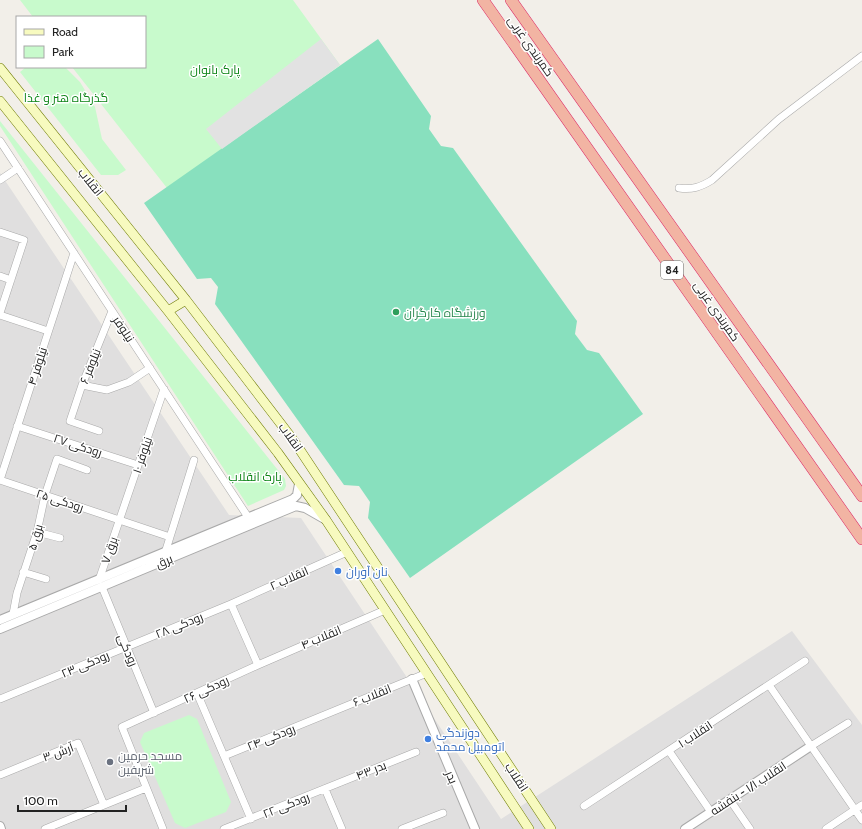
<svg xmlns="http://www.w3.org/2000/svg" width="862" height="829" font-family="Cabin,Cairo,sans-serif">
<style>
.residential{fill:#e0dfdf}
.park{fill:#c8facc}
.pitch{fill:#88e0be}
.parking{fill:#e2e2e2}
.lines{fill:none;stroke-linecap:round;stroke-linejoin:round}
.minor-casing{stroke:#a9a9a9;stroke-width:8}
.tertiary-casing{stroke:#a9a9a9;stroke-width:10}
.secondary-casing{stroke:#707d05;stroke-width:10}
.trunk-casing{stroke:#dc2a67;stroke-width:12}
.minor{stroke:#fff;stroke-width:7}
.tertiary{stroke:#fff;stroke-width:8}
.secondary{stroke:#f7fabf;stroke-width:9}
.trunk{stroke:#f2b4a3;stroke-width:11}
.leisure-dot{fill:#2e9e5b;stroke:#fff;stroke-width:1.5}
.shop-dot{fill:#3f7fe0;stroke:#fff;stroke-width:1.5}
.worship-dot{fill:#6b7280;stroke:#fff;stroke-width:1.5}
.labels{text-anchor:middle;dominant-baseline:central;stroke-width:3;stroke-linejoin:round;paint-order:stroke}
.shield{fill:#fff;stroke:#646464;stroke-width:1}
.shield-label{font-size:11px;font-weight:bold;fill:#222}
.street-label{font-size:12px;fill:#222;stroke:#fff}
.park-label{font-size:12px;fill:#0c8416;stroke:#fff}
.leisure-label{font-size:12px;fill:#27864d;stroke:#fff;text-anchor:start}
.shop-label{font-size:12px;fill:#366cbe;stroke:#fff;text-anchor:start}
.worship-label{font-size:12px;fill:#5b616d;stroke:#fff;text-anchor:start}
</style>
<rect width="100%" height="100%" fill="#f2efe9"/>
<path class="residential" d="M0 173 229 515 301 518 501 819 792 631 862 725V829H0Z"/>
<path class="park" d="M20 0H293L340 65 167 188 72 67H145V17H33Z
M26 67H65L80 82 95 107 102 139 126 170 118 175H101L20 72Z
M0 121 285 479 286 486 284 490 248 506 0 126Z
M189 715 197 719 231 802 226 812 185 828 175 823 140 742 144 733Z"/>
<path class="pitch" d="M378 39 431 116 429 129 441 146 453 148 577 321 575 334 587 350 599 353 643 414 410 578 368 518 370 502 359 486 344 485 215 304 218 287 211 278 197 279 144 203Z"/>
<path class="parking" d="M321 39 340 65 222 149 206 129Z"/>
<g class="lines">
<defs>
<path id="minor" d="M0 141 248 517
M0 180 18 168
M679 188C692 190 701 187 712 180L779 119 862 56
M0 232 24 240 0 313
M0 276 11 280
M0 315 48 331
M82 385 107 390 129 382 150 368
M17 426 138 465
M99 431 70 421 82 385 112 311
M0 480 170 537 194 460
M0 480 74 253
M37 532 60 538
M165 553 170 537
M23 572 46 579
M99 580 164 389
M102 587 154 713
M231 604 258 665
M13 614 17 593 37 532 45 495 57 459 87 470
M769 685 862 820
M197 693 251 819
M0 699 231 604 347 552
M811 746 848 723
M669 751 711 812
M224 756 427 673
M0 775 78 743 104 805
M325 789 342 829
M730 800 750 829
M584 806 805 661
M45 829 146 788
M163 829 122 727 258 665 385 610
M224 829 416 752
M402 829 443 813
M826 829 862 805"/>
<path id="tertiary" d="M0 620 293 499 297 495 299 484
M0 629 296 506 305 508 326 520
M412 679 475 829
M0 826 1 829
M685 829 811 746"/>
<path id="secondary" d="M0 68 186 300 294 441 551 829
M0 101 168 311 278 453 326 520 529 829
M168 311 186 300"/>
<path id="trunk" d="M483 0 862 539
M511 0 862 496"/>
</defs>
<use href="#minor" class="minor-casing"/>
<use href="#tertiary" class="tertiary-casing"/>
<use href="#secondary" class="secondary-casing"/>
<use href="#trunk" class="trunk-casing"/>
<use href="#minor" class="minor"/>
<use href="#tertiary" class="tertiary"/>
<use href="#secondary" class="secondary"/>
<use href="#trunk" class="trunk"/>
</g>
<circle class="leisure-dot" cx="396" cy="312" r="4"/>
<g class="shop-dot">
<circle cx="338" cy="571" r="4"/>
<circle cx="428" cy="739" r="4"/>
</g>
<circle class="worship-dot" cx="110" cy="762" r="4"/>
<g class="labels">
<rect class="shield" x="661" y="261" width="22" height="18" rx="3"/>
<g class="shield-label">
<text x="672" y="270">84</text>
</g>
<g class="street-label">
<text transform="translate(531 46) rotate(55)">کمربندی غربی</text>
<text transform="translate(91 182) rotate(51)">انقلاب</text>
<text transform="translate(717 311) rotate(55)">کمربندی غربی</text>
<text transform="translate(124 329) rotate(56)">نیلوفر</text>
<text transform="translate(37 366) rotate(-72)">نیلوفر ۴</text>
<text transform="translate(90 366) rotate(-68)">نیلوفر ۶</text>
<text transform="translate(291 437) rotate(54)">انقلاب</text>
<text transform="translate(78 445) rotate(18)">رودکی ۲۷</text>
<text transform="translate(142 455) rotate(-71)">نیلوفر ۱۰</text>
<text transform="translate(60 500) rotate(18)">رودکی ۲۵</text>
<text transform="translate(35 537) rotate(-74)">برق ۵</text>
<text transform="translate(109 550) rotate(-71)">برق ۷</text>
<text transform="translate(164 561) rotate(-23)">برق</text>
<text transform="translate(289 578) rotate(-24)">انقلاب ۲</text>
<text transform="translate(179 625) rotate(-22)">رودکی ۲۸</text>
<text transform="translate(321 637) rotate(-23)">انقلاب ۴</text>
<text transform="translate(128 650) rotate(67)">رودکی</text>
<text transform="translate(85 664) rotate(-23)">رودکی ۲۳</text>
<text transform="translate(206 689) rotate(-25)">رودکی ۲۶</text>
<text transform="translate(372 695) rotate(-22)">انقلاب ۶</text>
<text transform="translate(695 734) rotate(-33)">انقلاب ۱</text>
<text transform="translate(271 737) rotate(-22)">رودکی ۲۴</text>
<text transform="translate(58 752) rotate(-20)">آرش ۳</text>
<text transform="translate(371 770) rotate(-22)">بدر ۴۳</text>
<text transform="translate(452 777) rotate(67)">بدر</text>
<text transform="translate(517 777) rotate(57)">انقلاب</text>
<text transform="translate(748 788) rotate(-33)">انقلاب ۱/۱ - بنفشه</text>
<text transform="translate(286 805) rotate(-22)">رودکی ۲۲</text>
</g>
<g class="park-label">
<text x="215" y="69">پارک بانوان</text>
<text x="66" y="97">گذرگاه هنر و غذا</text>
<text x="255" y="476">پارک انقلاب</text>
</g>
<g class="leisure-label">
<text x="404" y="312">ورزشگاه کارگران</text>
</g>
<g class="shop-label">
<text x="346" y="571">نان آوران</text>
<text x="436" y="732">دوزندگی<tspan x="436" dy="14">اتومبیل محمد</tspan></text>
</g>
<g class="worship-label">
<text x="118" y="755">مسجد حرمین<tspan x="118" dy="14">شریفین</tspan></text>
</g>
</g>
<rect x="16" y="16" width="130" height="52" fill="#ffffff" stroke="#a7a7a7"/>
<rect x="24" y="29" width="20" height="6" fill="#f7fabf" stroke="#a7a7a7"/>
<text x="52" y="36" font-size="12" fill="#222222">Road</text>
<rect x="24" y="46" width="20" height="12" fill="#c8facc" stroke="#a7a7a7"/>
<text x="52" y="56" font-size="12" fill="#222222">Park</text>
<path d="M18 805v6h108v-6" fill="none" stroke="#222222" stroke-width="2"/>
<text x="24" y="805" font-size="12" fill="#222222" stroke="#ffffff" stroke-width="3" paint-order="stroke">100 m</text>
</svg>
